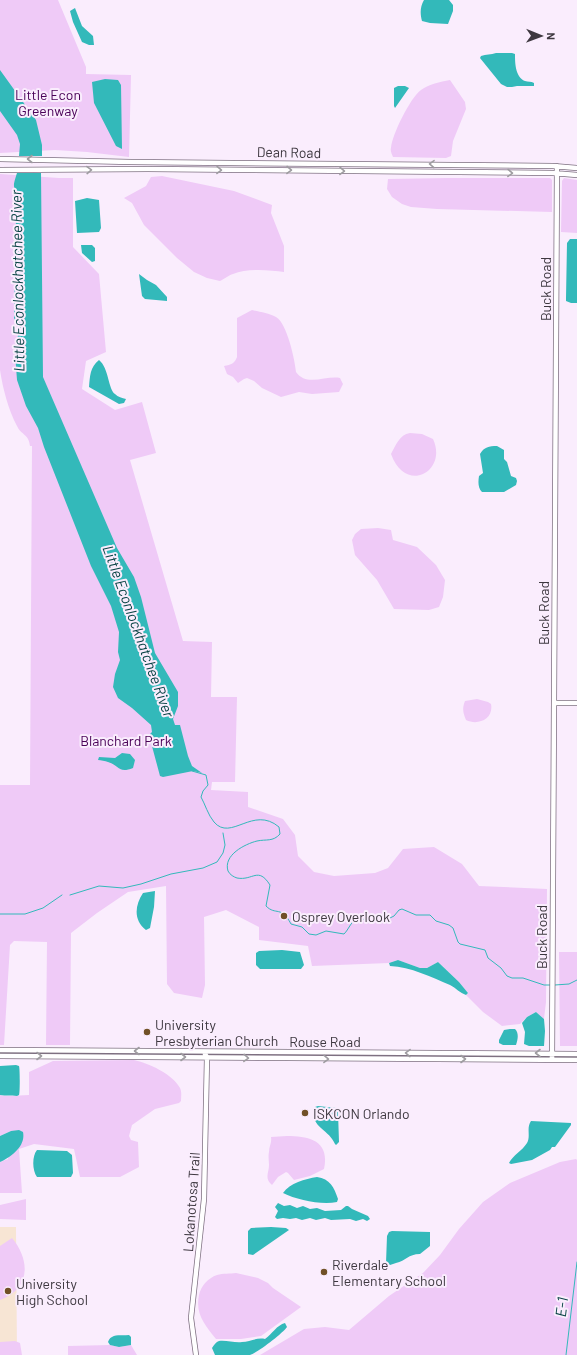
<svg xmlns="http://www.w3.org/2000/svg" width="577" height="1355" font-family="Barlow,sans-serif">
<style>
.education{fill:#f7e5d4}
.green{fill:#efcaf7}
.water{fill:#33b9ba}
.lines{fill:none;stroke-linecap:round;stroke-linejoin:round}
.stream{stroke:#33b9ba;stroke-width:1}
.secondary-casing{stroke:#7e7081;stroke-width:6}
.secondary{stroke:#fff;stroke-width:4.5}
.oneway{stroke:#9e9ca0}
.poi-dot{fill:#715027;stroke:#faedfd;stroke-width:1.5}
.labels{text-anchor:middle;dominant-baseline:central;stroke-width:4;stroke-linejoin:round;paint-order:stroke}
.park-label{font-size:14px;fill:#490157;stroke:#faedfd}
.street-label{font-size:14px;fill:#3e3840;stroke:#faedfd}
.poi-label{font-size:14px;fill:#3e3840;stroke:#faedfd;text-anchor:start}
.water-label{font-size:15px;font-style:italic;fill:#094445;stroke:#faedfd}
</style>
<rect width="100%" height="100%" fill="#faedfd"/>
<path class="education" d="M0 1227H16L17 1355H0Z"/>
<path class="green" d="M0 0H58L86 67V74L131 75 129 157 87 152 55 150 0 153Z
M450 80 465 102 466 109 453 141 451 156 446 158 393 157C392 154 390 151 391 148 392 135 410 98 421 90 429 84 440 82 450 80Z
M0 174 59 178H73V247L99 274 106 352 86 361 82 389 115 410 142 402 156 453 130 460 183 641 212 642 211 697H237L235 782H212L211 790 248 792V807L283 819 295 835 298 856 314 872 334 876 375 873 388 868 403 849 434 847 462 864 479 886 547 889 546 1002 544 1019 536 1012 527 1017 520 1024 502 1026 483 1012 466 995 468 993 459 982 438 962 427 968H420L398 960 389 963 312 966 308 946 259 940V927L226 910 204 917 205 985 202 998 174 993 167 984 166 886 128 892 97 913 71 933 70 1045H46L47 942 14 941 10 945 4 1045H0V785H30L32 446H30C29 434 21 435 17 426 8 409 3 389 0 370Z
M162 176 234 191 272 205 271 213 284 246V272C270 270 247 268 233 274 229 275 224 279 220 281L207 278 194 272 177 258 144 225 132 203 124 198 146 186 151 177Z
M448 178H550L552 180V212L437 209 411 207 402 204 392 197 387 189 388 179Z
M564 178 577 180V233L561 232 562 181Z
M252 310C260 312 269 313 276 317 287 323 295 360 296 372 306 387 327 375 340 378L343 384 339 392 312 394 299 392 281 397 262 388 254 381 247 378 244 379 238 383 233 377 227 374 224 366C231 365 235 363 237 357V318Z
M410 433 422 434 433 439C448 471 406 495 391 454 396 445 399 435 410 433Z
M378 528 391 530 393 540 417 547 436 565 445 580 443 597 439 607 429 610 394 609 377 580 355 555 352 540 355 534 361 529Z
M477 699 488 702 491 704C494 719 478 726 466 720 463 712 462 709 465 701Z
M559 952H577V1046H560Z
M134 1060C148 1063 173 1074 180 1088 182 1092 181 1097 181 1101L179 1103 155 1109 132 1125 129 1136 131 1140 138 1142 139 1167 120 1177H80L74 1149 34 1144 19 1149 22 1193H0V1162L8 1159 11 1131 0 1136V1095C8 1097 20 1095 29 1095V1072L53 1061Z
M287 1136C310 1136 330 1141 324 1169L310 1176 294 1180 288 1173 286 1172 278 1177 272 1185C264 1178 269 1173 269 1165 269 1161 268 1156 269 1152 269 1146 272 1143 271 1137Z
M576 1159 577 1160V1355H260L304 1329 325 1327 349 1330 389 1296 423 1273 440 1255 459 1229 483 1202 510 1183 560 1162Z
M26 1199V1220L0 1219V1205Z
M12 1238C31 1261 30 1289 0 1300V1246Z
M236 1273 258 1278 268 1283 273 1288 301 1307 261 1336 241 1339H216C205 1325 195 1314 199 1295 201 1286 208 1278 217 1275 223 1273 230 1274 236 1273Z
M15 1341 20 1343 22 1355H0V1342Z
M110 1345 119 1347 131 1345 137 1355H68V1346Z"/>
<path class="water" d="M424 0H449L453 5V11L448 24 430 23 422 21C420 13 420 7 424 0Z
M75 8 82 26 93 36 94 45H89L82 42 73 22 70 11Z
M496 53H512L515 54C515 62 515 77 525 81 528 82 531 81 534 83V86H517L512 87H507L501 84 480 58 481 56C486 54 491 55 496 53Z
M0 70 36 120 42 145V156H19L20 144 17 135 0 111Z
M105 79 118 80 121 85 122 149 116 146 94 103 92 82Z
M398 86H405L409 88 395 108 394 106V88Z
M17 173H41L43 377 117 548 134 577 141 597 155 653 178 692V706L173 719 175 725H180L188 756 192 766 202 773 193 771 163 777 160 776 149 735 152 732 151 725 132 708 118 698 113 687 115 674 120 660 118 652 119 632 111 606 91 566 44 447 38 428 26 406 17 380 15 353 19 329 14 318 16 217 20 198C12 187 13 186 17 173Z
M87 198 99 200 101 228 99 232 77 233 75 201Z
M570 239H577V303H571L566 301V298L567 243Z
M81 245H92L95 248V261L92 262 82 253Z
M139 274 147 280 156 285 167 297V301L145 299 142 296Z
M99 360C109 368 108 389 115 394 118 397 122 398 126 399L124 403 119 404 89 387C90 376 90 367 99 360Z
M497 446 504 450V459L507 462 511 476 516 478 517 481 516 485 504 492H482C478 488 478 482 479 476L483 473 480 454C484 447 489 446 497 446Z
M122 753 130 754 135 760 133 768C118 774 119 765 108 762 105 761 101 760 98 760L99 757 115 758Z
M155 891 154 907 150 928 146 930C133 920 135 905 143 893Z
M282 950 300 952 304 965 301 969H260L256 965V953L259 951Z
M398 960 420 968H427L438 962 459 982 468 993 466 995C460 993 456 988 450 985 431 977 411 967 390 966L389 963Z
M536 1012 544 1019 545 1031 544 1046H529L524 1044 525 1032 522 1023 527 1017Z
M510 1029H515C519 1033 518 1039 516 1045H503L499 1043V1040L504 1030Z
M16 1065 19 1066C20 1069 20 1093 19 1095L17 1096C11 1095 6 1096 0 1095V1066Z
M318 1106 336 1108 338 1112 339 1142 336 1145 335 1144C328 1128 309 1128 315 1107Z
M531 1121 571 1123V1125L555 1147H552L550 1150 532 1160 511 1164 509 1163C513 1155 522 1151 527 1143 531 1136 526 1128 531 1121Z
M19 1130 23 1132C26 1146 11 1157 0 1162V1136L11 1131Z
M37 1150 67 1151 72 1155 73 1173 71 1177H37C32 1170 32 1156 37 1150Z
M317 1177C330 1179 334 1187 338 1199L337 1202C321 1205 297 1200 283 1193 290 1183 305 1179 317 1177Z
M278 1203 284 1206 290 1205 297 1208 303 1206 310 1209 317 1208 325 1211 341 1210 346 1206H348L352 1209 368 1216 370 1219 367 1221 363 1219 356 1221 350 1219 331 1220 325 1218 316 1220 310 1218 302 1220 296 1218 290 1219 283 1218 277 1219 275 1217 278 1211 275 1207Z
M271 1227 286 1228 289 1230 253 1255 248 1254V1231L251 1228Z
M392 1231 430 1232V1246L420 1254C408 1254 406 1261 396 1263 394 1264 392 1264 390 1265L386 1263 387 1236 389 1232Z
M285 1323 287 1327C282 1334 257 1353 250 1355 242 1355 223 1355 215 1355L212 1348C214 1345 216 1342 219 1341 226 1340 235 1343 242 1342 250 1342 257 1337 265 1339 272 1334 277 1325 285 1323Z
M129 1335 131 1337V1345L119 1347 110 1345 108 1342C111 1333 121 1336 129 1335Z"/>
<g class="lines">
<path class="stream" d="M192 771 206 775 208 785 203 791 201 797C205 804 208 815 214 822 231 842 253 805 279 827L280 834C273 842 266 839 257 841 245 844 223 855 228 871 230 875 234 877 237 878 253 881 258 866 270 885L266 906C276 916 281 905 291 924L302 927 309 934 316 935 326 931 344 934C349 929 350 923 357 918L372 921 378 917 390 918 394 916 399 910 402 909 416 915H430L436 921 449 925 453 928 458 942 460 944 485 950 488 958 501 968 507 976 512 978H523L544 985H551
M70 895 99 886 123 888 141 884 171 874 203 868 217 862 223 853 225 845 223 833
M0 914H25L43 908 62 895
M555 985 569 984 577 980
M566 1355 577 1262"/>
<defs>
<path id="secondary" d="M0 159 131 162 553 166 577 168
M0 170 148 169 553 173 577 175
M554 703H577
M0 1050 577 1054
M0 1056 577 1060
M552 1060 557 166
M196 1355 191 1318 204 1199 207 1057 205 1054"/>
</defs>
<use href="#secondary" class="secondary-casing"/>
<use href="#secondary" class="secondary"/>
</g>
<defs><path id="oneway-chevron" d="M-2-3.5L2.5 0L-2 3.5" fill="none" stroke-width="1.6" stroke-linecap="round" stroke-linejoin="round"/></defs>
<g class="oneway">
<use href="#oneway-chevron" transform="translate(30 159) rotate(-180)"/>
<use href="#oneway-chevron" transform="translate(432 164) rotate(-179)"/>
<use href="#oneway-chevron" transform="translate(89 170) rotate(-2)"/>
<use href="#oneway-chevron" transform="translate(219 170) rotate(1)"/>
<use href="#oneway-chevron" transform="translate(289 170) rotate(1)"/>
<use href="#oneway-chevron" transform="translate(342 171) rotate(1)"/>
<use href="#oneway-chevron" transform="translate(510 173) rotate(1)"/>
<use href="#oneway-chevron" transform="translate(137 1051) rotate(180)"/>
<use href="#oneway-chevron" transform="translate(408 1053) rotate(-179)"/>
<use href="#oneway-chevron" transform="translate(538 1053) rotate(-180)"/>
<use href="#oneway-chevron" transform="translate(39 1056)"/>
<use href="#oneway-chevron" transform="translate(183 1057)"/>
<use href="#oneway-chevron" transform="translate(246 1058) rotate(2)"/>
<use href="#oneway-chevron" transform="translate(326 1059) rotate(1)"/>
<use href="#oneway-chevron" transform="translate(463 1059)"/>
</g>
<g class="poi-dot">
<circle cx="284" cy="916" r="4"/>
<circle cx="147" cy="1032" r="4"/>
<circle cx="305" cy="1113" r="4"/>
<circle cx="324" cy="1272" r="4"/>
<circle cx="8" cy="1291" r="4"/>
</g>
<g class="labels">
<g class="park-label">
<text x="48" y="94">Little Econ<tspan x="48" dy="16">Greenway</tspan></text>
<text x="126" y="740">Blanchard Park</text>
</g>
<g class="street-label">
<text transform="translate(289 152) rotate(1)">Dean Road</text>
<text transform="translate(545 289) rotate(-90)">Buck Road</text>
<text transform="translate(543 613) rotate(-90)">Buck Road</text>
<text transform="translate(541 937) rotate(-90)">Buck Road</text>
<text x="325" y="1041">Rouse Road</text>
<text transform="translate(191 1202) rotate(-86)">Lokanotosa Trail</text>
</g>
<g class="poi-label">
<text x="292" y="916">Osprey Overlook</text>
<text x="155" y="1024">University<tspan x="155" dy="16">Presbyterian Church</tspan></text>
<text x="313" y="1113">ISKCON Orlando</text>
<text x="332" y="1264">Riverdale<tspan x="332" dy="16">Elementary School</tspan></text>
<text x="16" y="1283">University<tspan x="16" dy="16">High School</tspan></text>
</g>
<g class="water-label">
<text transform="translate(17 281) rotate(-91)">Little Econlockhatchee River</text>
<text transform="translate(139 631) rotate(70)">Little Econlockhatchee River</text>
<text transform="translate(561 1307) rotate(-83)">E-1</text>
</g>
</g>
<g transform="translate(541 36) rotate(91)" stroke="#faedfd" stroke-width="3" paint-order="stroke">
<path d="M0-3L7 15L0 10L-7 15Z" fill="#3e3840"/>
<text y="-6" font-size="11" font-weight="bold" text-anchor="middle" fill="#3e3840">N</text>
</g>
</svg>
